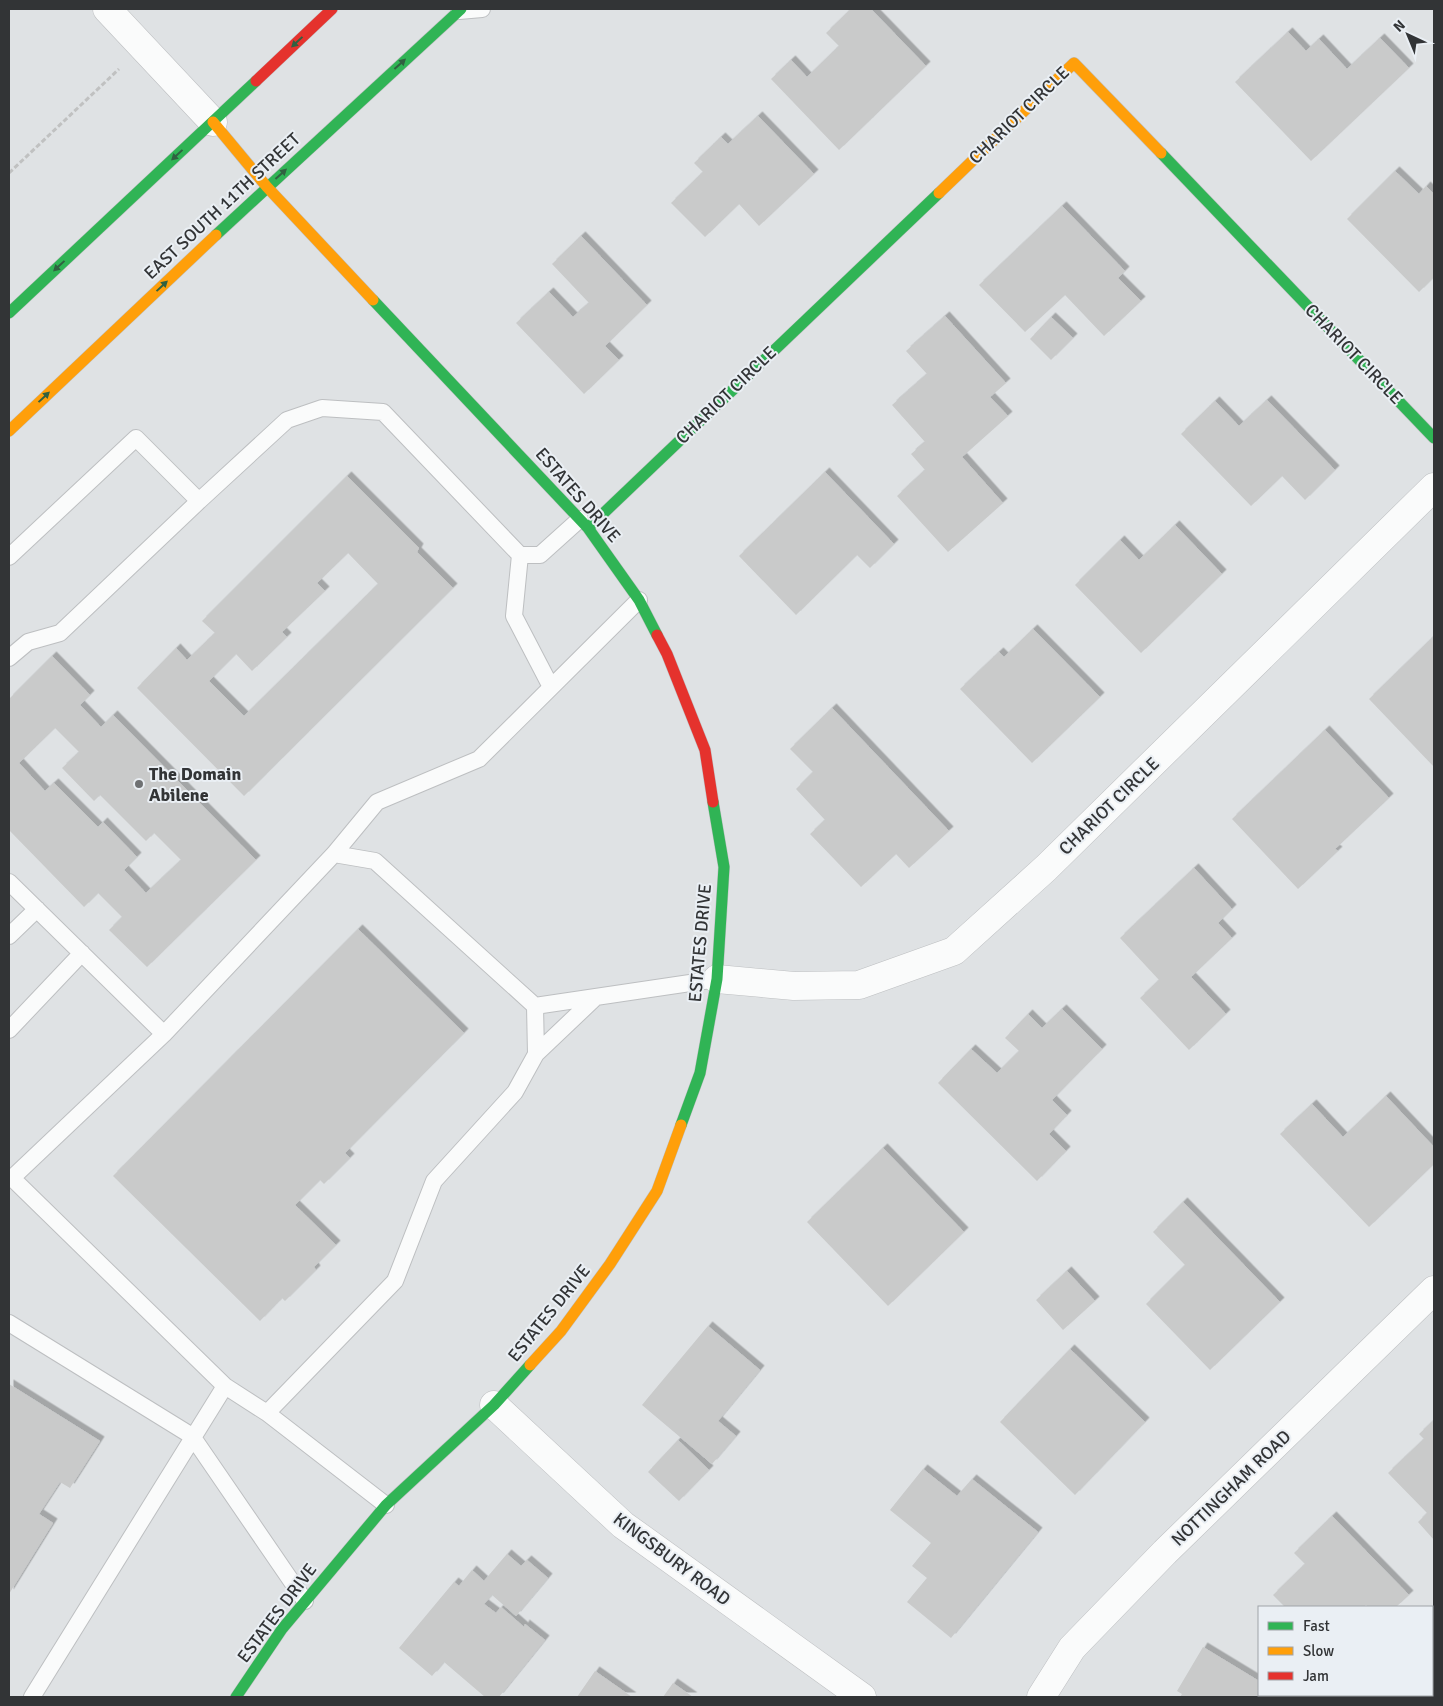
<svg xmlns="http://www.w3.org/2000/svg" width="1443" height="1706" font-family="Signika,sans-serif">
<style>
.building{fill:#c9caca;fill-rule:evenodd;filter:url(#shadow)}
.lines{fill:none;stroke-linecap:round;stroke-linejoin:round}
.lane-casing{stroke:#bdbfc1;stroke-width:18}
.street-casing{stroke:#bdbfc1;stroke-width:29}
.fast-casing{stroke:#bdbfc1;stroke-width:12}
.slow-casing{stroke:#bdbfc1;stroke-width:12}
.jam-casing{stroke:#bdbfc1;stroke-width:12}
.path{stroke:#c0c1c1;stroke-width:3;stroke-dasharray:5 2.5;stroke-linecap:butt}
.lane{stroke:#fafbfb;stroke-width:16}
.street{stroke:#fafbfb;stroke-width:28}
.fast{stroke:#30b455;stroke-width:11}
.slow{stroke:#ff9f0a;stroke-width:11}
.jam{stroke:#e5322d;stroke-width:11}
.oneway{fill:#316141}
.poi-dot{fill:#6f7173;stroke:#eaeff4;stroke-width:2}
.labels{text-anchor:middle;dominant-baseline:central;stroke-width:4;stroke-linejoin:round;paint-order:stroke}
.street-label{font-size:18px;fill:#323436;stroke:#eaeff4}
.poi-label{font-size:18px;font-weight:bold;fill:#323436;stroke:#eaeff4;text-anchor:start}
</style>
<defs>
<filter id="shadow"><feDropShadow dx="4.5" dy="-4.5" stdDeviation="0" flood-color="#0004"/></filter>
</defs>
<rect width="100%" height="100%" fill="#dfe2e4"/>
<path class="building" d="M851 9H871L926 66 839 150 771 79 791 60 807 77 839 46 826 33Z
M1288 32 1306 51 1319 39 1347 69 1380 38 1409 68 1311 161 1235 82Z
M758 116 814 174 759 226 739 204 705 237 671 203 703 172 694 163 721 137 728 144Z
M1395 171 1419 194 1426 186 1434 194V277L1419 292 1347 219Z
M1062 206 1125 271 1118 278 1141 301 1104 336 1065 295 1025 332 979 285Z
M581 236 647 305 605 346 619 360 584 394 516 323 549 292 573 317 589 303 552 264Z
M945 316 1006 383 990 397 1008 416 962 457 1003 503 948 552 897 496 925 470 911 454 925 442 892 405 927 374 906 351Z
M1051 317 1073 338 1051 360 1030 339Z
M1267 400 1335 470 1305 500 1282 476 1251 506 1181 434 1215 401 1239 426Z
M825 472 894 544 870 568 857 555 796 615 739 556Z
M347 476 419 548 417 552 453 588 244 796 137 688 176 648 187 660 215 633 202 621ZM348 553 378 584 244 716 209 681 236 654 252 671 287 637 282 632 325 591 317 583Z
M1175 525 1222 574 1141 653 1075 585 1120 540 1139 560Z
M1033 629 1100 697 1032 763 960 689 999 652 1004 657Z
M1434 636V767L1369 699Z
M52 656 90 695 80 705 101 727 113 715 256 860 147 967 109 930 122 917 98 893 84 907 9 830V699ZM55 728 79 752 62 768 94 801 100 795 146 841 154 833 181 860 146 893 124 870 137 857 103 822 98 827 54 783 45 791 19 763Z
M832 708 949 831 909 868 896 854 861 887 810 834 825 820 796 789 813 772 790 749Z
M1325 730 1389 798 1335 849 1338 851 1298 889 1232 819Z
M1194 868 1232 909 1218 923 1232 938 1191 977 1226 1014 1189 1050 1140 998 1159 980 1120 938Z
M358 929 464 1033 345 1153 350 1158 324 1184 320 1180 295 1205 336 1245 314 1267 316 1270 285 1301 282 1298 260 1321 113 1176Z
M1062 1009 1102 1049 1052 1100 1067 1115 1049 1134 1066 1151 1037 1181 938 1083 971 1049 997 1073 1019 1051 1005 1038 1028 1014 1042 1028Z
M1386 1096 1434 1147V1164L1369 1227 1280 1134 1312 1104 1343 1137Z
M883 1148 964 1232 888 1306 807 1222Z
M1183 1202 1280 1302 1210 1370 1146 1304 1185 1265 1153 1232Z
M1067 1271 1095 1301 1063 1330 1036 1300Z
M708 1326 760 1370 718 1421 736 1436 712 1464 642 1405Z
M1070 1349 1145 1422 1075 1495 1000 1422Z
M9 1384 100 1441 70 1488 60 1482 39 1514 53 1523 9 1594Z
M1434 1420V1540L1418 1522 1427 1513 1388 1473 1424 1439 1419 1434Z
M678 1440 709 1470 679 1501 648 1472Z
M923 1469 957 1496 972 1479 1038 1532 951 1638 907 1602 927 1578 912 1566 931 1543 890 1510Z
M1332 1516 1409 1595 1396 1607H1368L1366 1605 1364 1607H1285L1273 1595 1305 1564 1294 1553Z
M507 1554 521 1566 527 1560 548 1578 516 1616 492 1595 484 1604 496 1613 501 1607 524 1627 525 1624 545 1640 499 1697H485L444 1662 432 1676 399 1648 454 1582 459 1586 472 1570 484 1581Z
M1203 1647 1259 1681V1695H1265L1263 1697H1180L1182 1694 1177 1691Z
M1434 1648V1666L1432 1663V1650Z
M595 1671 632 1697H577Z
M673 1683 693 1697H663Z"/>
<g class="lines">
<defs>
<path id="lane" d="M459 11 482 9
M520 555 514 616 551 687
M9 557 136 438 199 501 287 420 322 408 383 412 520 555H540L580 519
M9 658 28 642 60 633 199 501
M334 854 375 861 535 1006 717 979
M9 882 164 1034
M9 936 37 909
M9 1030 82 953
M536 1054 596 997
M9 1323 192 1436 305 1601
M267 1413 395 1281 434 1181 515 1092 536 1054 535 1006
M386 1505 267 1413 225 1386 12 1178 164 1034 334 854 377 802 479 759 639 600
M32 1697 225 1386"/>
<path id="street" d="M107 9 213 122
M717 979 794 986 859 985 954 951 1046 868 1434 487
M494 1405 623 1525 862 1697
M1041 1697 1072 1648 1165 1552 1434 1290"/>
<path id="fast" d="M1161 153 1434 438
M216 235 461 9
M373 300 588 528 639 600 657 635
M9 313 256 81
M588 528 939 193
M681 1125 700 1073 717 979 724 867 713 802
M236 1697 282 1629 386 1505 494 1405 530 1365"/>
<path id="slow" d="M213 122 267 187 373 300
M939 193 1074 63 1161 153
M9 431 216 235
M530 1365 561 1331 610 1264 657 1191 681 1125"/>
<path id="jam" d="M256 81 332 9
M657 635 667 654 705 750 713 802"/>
</defs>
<use href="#lane" class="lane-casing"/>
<use href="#street" class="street-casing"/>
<use href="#fast" class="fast-casing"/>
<use href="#slow" class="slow-casing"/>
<use href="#jam" class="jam-casing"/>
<path class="path" d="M9 173 119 69"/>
<use href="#lane" class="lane"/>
<use href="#street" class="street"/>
<use href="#fast" class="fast"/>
<use href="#slow" class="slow"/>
<use href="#jam" class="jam"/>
</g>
<defs><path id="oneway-solid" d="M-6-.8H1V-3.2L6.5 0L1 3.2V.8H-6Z" transform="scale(1.25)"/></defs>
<g class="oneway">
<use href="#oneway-solid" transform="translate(297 42) rotate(137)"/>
<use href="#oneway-solid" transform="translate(400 64) rotate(-42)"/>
<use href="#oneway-solid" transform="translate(177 155) rotate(137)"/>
<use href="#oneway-solid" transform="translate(281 174) rotate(-42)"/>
<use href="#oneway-solid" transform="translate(59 266) rotate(137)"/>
<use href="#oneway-solid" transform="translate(162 286) rotate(-43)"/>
<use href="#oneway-solid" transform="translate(44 397) rotate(-43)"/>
</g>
<circle class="poi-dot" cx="139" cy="784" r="5"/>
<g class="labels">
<g class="street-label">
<text transform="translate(1019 115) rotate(-44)">CHARIOT CIRCLE</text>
<text transform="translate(222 206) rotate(-43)">EAST SOUTH 11TH STREET</text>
<text transform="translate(1354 354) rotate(46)">CHARIOT CIRCLE</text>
<text transform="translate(726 395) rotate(-44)">CHARIOT CIRCLE</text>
<text transform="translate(578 495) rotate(49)">ESTATES DRIVE</text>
<text transform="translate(1109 806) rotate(-44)">CHARIOT CIRCLE</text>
<text transform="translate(700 943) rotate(-85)">ESTATES DRIVE</text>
<text transform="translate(549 1313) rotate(-51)">ESTATES DRIVE</text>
<text transform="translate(1231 1488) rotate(-44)">NOTTINGHAM ROAD</text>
<text transform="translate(672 1559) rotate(37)">KINGSBURY ROAD</text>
<text transform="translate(277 1613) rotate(-53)">ESTATES DRIVE</text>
</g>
<g class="poi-label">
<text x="149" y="774">The Domain<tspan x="149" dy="21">Abilene</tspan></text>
</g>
</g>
<rect width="1443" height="1706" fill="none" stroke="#323436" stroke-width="20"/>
<rect x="1258" y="1606" width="175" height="90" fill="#eaeff4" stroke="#a0a4a8"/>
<rect x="1268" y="1622" width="25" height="8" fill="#30b455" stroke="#a0a4a8"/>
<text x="1303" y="1631" font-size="15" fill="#323436">Fast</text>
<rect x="1268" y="1647" width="25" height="8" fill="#ff9f0a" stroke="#a0a4a8"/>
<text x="1303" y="1656" font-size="15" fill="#323436">Slow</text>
<rect x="1268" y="1672" width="25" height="8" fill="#e5322d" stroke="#a0a4a8"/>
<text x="1303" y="1681" font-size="15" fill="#323436">Jam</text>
<g transform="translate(1408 35) rotate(316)" stroke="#eaeff4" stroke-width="4" paint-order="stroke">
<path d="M0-4L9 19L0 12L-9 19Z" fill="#323436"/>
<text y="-8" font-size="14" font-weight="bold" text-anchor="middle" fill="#323436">N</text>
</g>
</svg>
